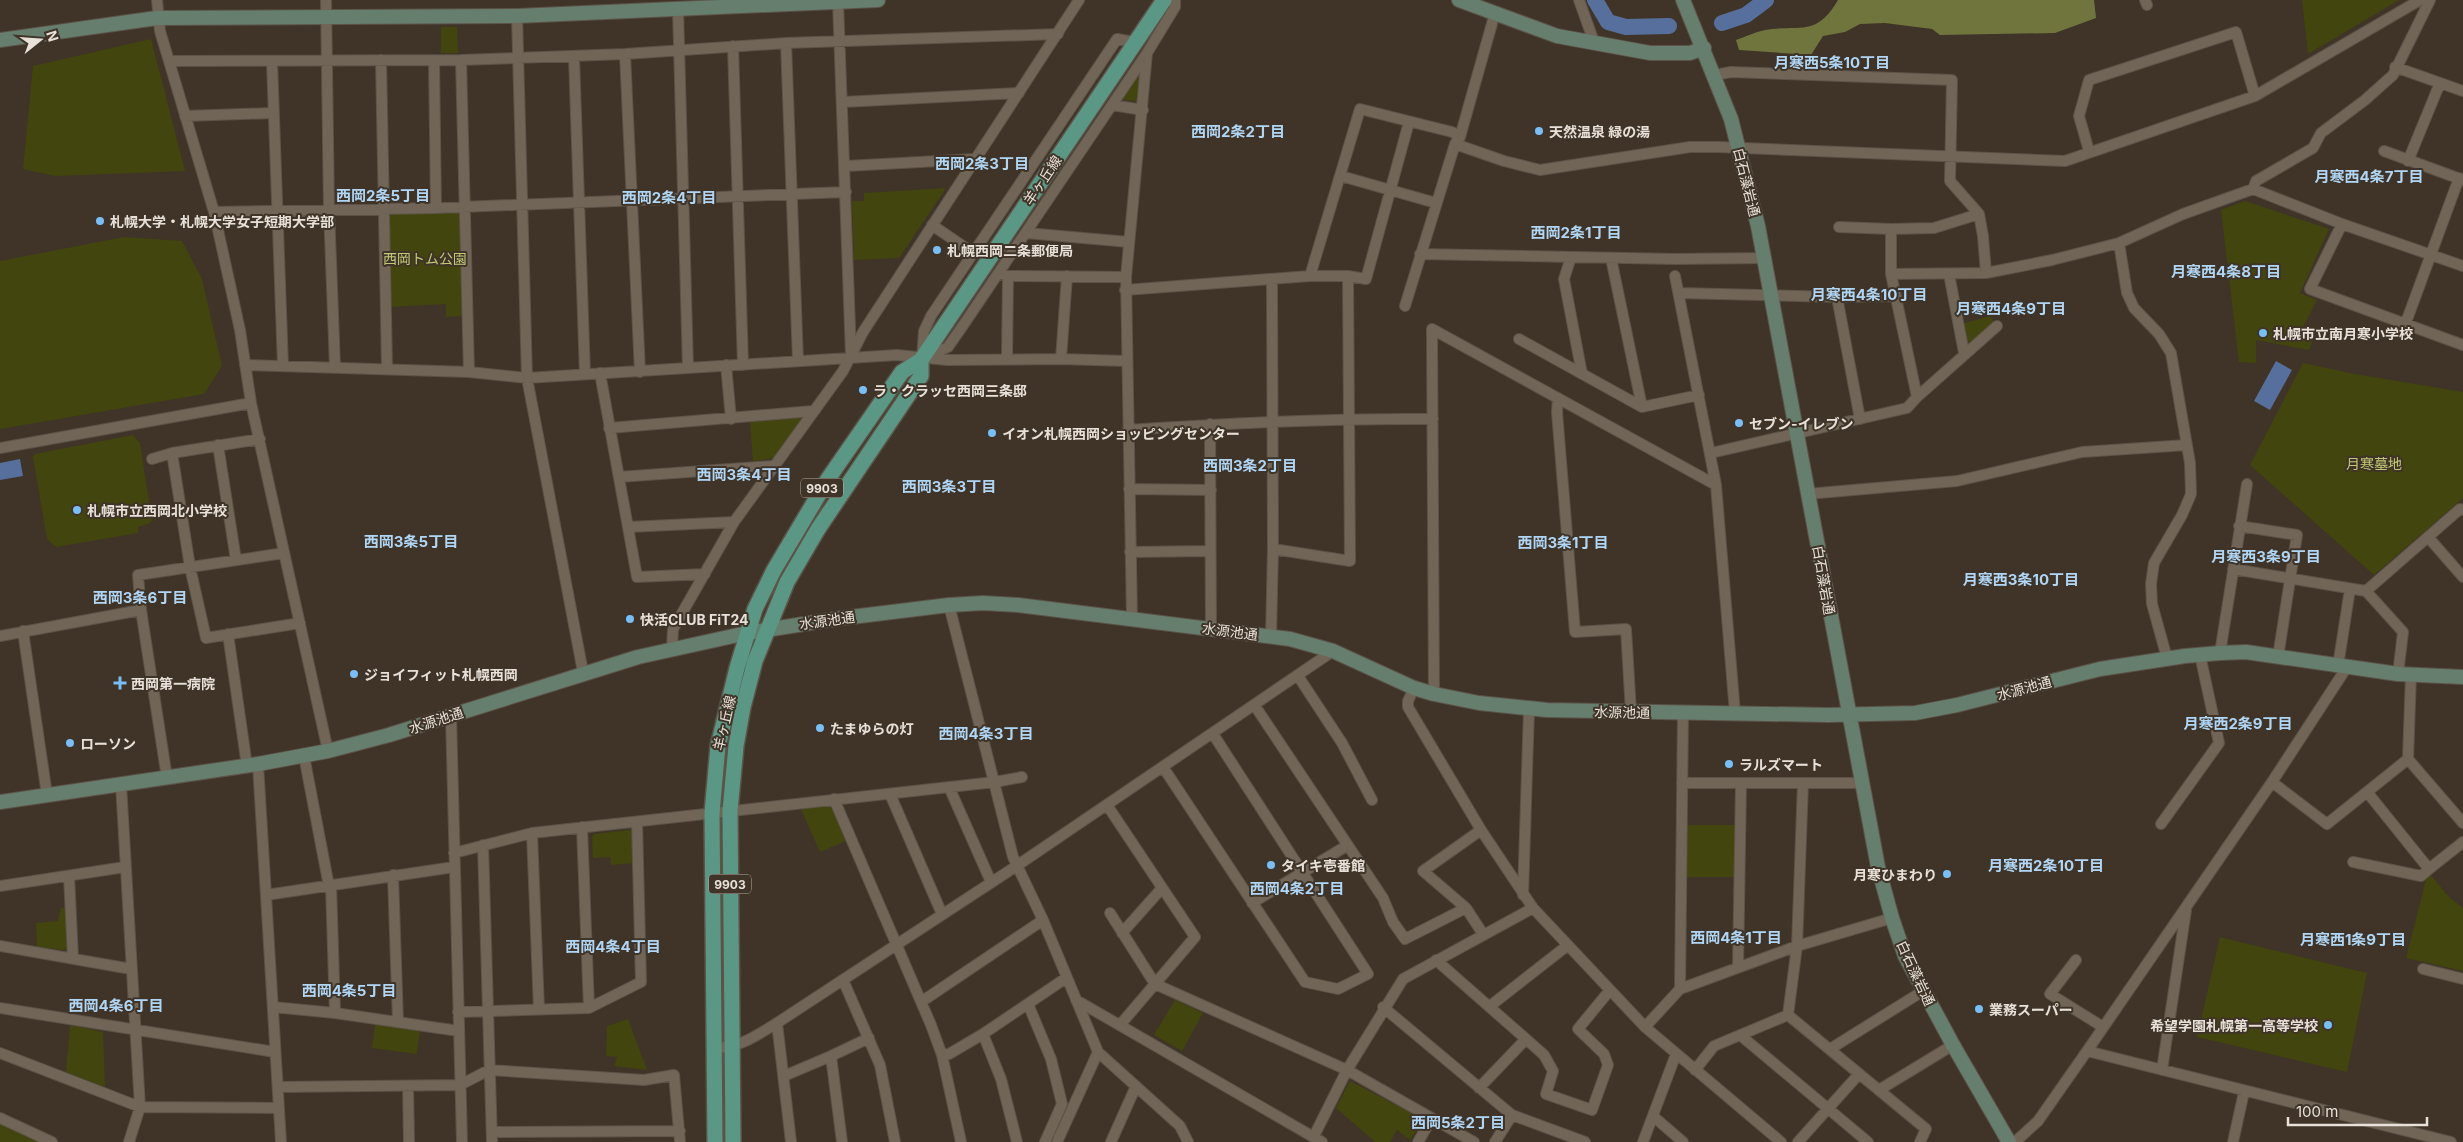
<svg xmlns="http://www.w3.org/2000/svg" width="2463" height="1142" font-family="Inter,'Noto Sans JP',sans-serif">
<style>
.green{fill:#42450d}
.forest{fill:#70753e}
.water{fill:#566f9c}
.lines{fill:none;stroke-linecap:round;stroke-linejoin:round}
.river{stroke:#566f9c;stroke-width:16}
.street-casing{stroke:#5c5248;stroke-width:12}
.secondary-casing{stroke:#5c5248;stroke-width:16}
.primary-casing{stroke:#5c5248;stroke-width:18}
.street{stroke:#716557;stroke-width:10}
.secondary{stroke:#667e6e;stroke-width:14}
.primary{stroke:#5a9885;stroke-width:15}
.poi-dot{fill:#78bff7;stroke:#3f3427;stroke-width:2}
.labels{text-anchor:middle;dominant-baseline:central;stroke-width:4;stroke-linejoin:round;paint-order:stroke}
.shield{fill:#3f3427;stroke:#b5ada4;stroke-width:1}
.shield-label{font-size:12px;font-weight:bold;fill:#e8e1d9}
.poi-label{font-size:14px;font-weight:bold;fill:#e8e1d9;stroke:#3f3427;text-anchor:start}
.street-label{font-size:14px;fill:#e8e1d9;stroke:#3f3427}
.park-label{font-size:14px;fill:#c1c976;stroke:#3f3427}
.neighbourhood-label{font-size:15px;font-weight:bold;fill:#b0d6f6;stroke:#3f3427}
</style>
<rect width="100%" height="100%" fill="#3f3427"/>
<path class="green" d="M2302 0H2399L2308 54Z
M441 27H457L458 53H441Z
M151 39 185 171 55 176 23 169 33 66Z
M1144 65 1141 102 1119 99Z
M946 188 899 258 854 260 852 201H864V193Z
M2245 201 2329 229 2300 293 2317 300 2299 335 2313 340 2309 350 2256 340V363L2239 362 2221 210Z
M461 210 463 316 446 317V304L389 307 387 212Z
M124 237 182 241 202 279 222 366 204 394 0 429V261Z
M1990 316 1995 323 1967 344 1962 324Z
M2303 363 2355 374 2463 392V498L2374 575 2250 465Z
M806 414 775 458 753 461 750 422Z
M133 435 140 443 152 521 148 524 138 527V533L56 547 47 539 33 457 35 454Z
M828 806 832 808 846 841 820 852 801 809Z
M1687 825H1735V877H1687Z
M630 830 633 832 634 863 611 865 610 857 593 858 592 837 594 834Z
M2430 874 2449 897 2463 908V971L2406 958 2426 880Z
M65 907 68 947 65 950 37 947 36 923 58 921 61 908Z
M2220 937 2367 973 2347 1072 2197 1037Z
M1175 1000 1203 1013 1182 1051 1154 1035Z
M628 1019 647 1070 614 1066 617 1057 606 1056 607 1026Z
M375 1024 420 1030 417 1054 372 1048Z
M70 1025 103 1032 105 1087 66 1072Z
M1350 1081 1421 1118 1422 1122 1410 1140 1397 1130 1390 1142H1375L1336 1108Z
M0 1124 43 1142H0Z"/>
<path class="forest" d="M1838 0H2094L2096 18 2055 33 1940 35 1932 29 1885 23 1860 24 1845 32 1823 36 1811 55 1739 50 1736 40C1745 37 1755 32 1765 30 1800 24 1816 38 1838 0Z"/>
<path class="water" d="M2276 361 2292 370 2270 410 2254 401Z
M20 459 23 476 0 480V463Z"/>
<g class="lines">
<path class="river" d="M1595 0 1608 22 1626 27 1669 26
M1722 23 1746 15 1766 0"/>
<defs>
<path id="street" d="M157 0 160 31 214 212 240 330 251 403 328 751
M326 0 329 209 335 367
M1579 0 1594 42
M2145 0 2147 5
M838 2 851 355
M678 9 688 368
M517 16 527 378 583 672
M786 43 798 361
M733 46 743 365
M625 54 640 372
M574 57 585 374
M381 60 387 368
M434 60 436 208
M461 60 469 372
M169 61 461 60 625 54 786 43 1058 34
M272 62 283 366
M2395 67 2463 91
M1715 75 1731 72 1952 80 1950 181 1979 214 1983 236 1986 273
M843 102 1019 93
M1112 105 1143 110
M185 116 273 113
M1409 122 1366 279 1348 276H1310L1360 109 1452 132 1460 137
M1455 144 1504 161 1540 170 1690 147H1719L2065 161 2255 96 2420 0
M2089 151 2079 116 2089 80 2236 32 2255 96
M2384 151 2463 180
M2408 161 2440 83
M846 166 975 159
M1341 176 1436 203
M2253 189 2256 181 2313 148 2321 133 2365 100 2393 75 2430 0
M214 212 436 208 846 192
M2342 224 2310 289 2463 345
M932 225 973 253
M1891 229 1934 228 1979 214
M1026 233 1129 242
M2119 243 2127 293 2134 308 2159 334 2171 353 2190 463 2191 494 2182 515 2154 563 2151 584 2152 604 2167 658
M1420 254 1675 259 1764 258
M1571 257 1564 279 1582 374
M1611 258 1642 407
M999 273 1008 276 1126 277
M1891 274 1986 273 2052 260 2119 243 2183 214 2253 189 2342 224 2463 266
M1949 274 1964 353
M1675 276 1716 485 1735 713
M1125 290 1310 276
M1679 293 1837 297 1896 296
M1837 297 1860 419
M1405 306 1455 144 1460 137 1495 13
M2405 325 2459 178
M1519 339 1642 407 1699 395
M922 359 948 347 964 324 1147 53 1175 7V0
M922 359 924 331 931 316 1117 39 1135 42
M1007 359 1008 276
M1061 359 1067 276
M245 365 469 372 527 378 897 355 947 360 1061 359 1126 361
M726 365 731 419
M600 373 637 577 705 574
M1917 397 1997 326
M1558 398 1557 412 1575 632 1626 629 1631 712
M1210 424 1211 628
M609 428 813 411
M1128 430C1230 423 1331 418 1433 419
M218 445 236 560
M0 448 251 403
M172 453 190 567 206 638 300 623
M1711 453 1907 408 1917 397 1891 274V229L1839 227
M152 459 172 453 260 439
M619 477 772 466
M1129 489 1211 490
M1807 494 1957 481 2082 452 2187 445
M2239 526 2297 535 2278 657
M628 527 734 522
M2428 537 2463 577
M1273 549 1350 561 1348 276
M1130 552 1210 551
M2233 569 2366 591 2460 509 2463 510
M2366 591 2403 632 2398 674
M949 605 1013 857 1043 920 1098 1052 1180 1126 1188 1142
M1132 619 1126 277 1147 53
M23 631 47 795
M228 634 247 766
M0 636 141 610
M1271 636 1273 549 1272 279
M672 648 673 629 734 522 843 371 863 332 1079 0
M2220 653 2247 484
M2338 666 2350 589
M2411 674 2408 759 2463 823
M1298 676 1342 743 1372 800
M1414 688 1408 701V707L1481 830 1533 908 1645 1027 1781 1142
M1434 694 1432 329 1716 485
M1255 706 1383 898 1393 922 1405 939 1466 908
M451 715 462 1142
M304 756 328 881 331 885 335 1013
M258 764 281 1142
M1163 767 1305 982 1338 989 1368 974 1213 734
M167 778 141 610 138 575 284 553
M2272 782 2327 824 2408 759
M1682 783H1863
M1803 783 1797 946 1788 1015 1926 1129 1920 1142
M121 784 140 1107 129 1142
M949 787 991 882
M2367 792 2429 869 2463 842
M890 794 942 914
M834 799 931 1025 942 1055 961 1142
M1107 805 1195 937 1120 1025
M2161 824 2219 743 2200 655
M582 827 589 1008
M1481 830 1423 871 1466 908 1483 934
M532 833 539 1009
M483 845 492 1142
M454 853 532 833 995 782 1022 777
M2353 862 2421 876 2429 869
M393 875 398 1022
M69 876 73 958
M0 886 125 867
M266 895 454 867
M1523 895 1529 709
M1252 903 1348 845
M1110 913 1155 984 1347 1070 1474 1142
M1122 933 1162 888
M0 946 131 969
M1436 960 1526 1039 1479 1088
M2076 960 2050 994 2103 1027
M1738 967 1741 784
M2423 969 2463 979
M843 980 880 1065 895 1142
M1680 989 1683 713
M1076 1000 1322 1142
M921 1002 1043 920
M1028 1004 1051 1059 1062 1104 1045 1142
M1490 1006 1568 945
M273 1007 335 1013 459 1031
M1383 1007 1512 1115 1495 1142
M0 1008 275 1052
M458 1012 589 1008 641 982 637 822
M777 1023 791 1142
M1645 1027 1680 989 1797 946 1892 918
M983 1034 1001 1079 1017 1142
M1740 1035 1868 1142
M1526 1039 1544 1055 1553 1071 1546 1094 1592 1110 1608 1065 1604 1054 1578 1029 1610 990
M714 1048C741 1047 754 1037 777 1023L1018 865 1333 651
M1830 1049 1923 991
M2087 1051 2451 1142
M0 1053 140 1107 279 1108
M942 1055 949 1054 983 1034 1066 978
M1695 1070 1714 1046 1788 1015
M2162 1070 2186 910
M784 1076 831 1056
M408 1086 409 1142
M278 1087 460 1085 489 1070 644 1080 674 1075 680 1142
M1879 1090 1953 1045
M1512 1115 1585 1142
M1653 1116 1683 1142
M0 1118 52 1142
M492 1132 680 1131
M1314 1136 1347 1070 1403 979 1533 908
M842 1142 831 1056 869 1038
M1057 1142 1098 1052
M1111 1142 1136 1086
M1418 1142 1432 1118
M1643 1142 1676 1054
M1798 1142 1859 1074
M2015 1142 2038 1121 2087 1051 2272 782 2347 667
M2233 1142 2244 1092"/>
<path id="secondary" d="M1459 0 1557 36 1650 53H1690L1704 48
M1683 0 1731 119 1758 226 1878 867 1892 918 1905 956 1953 1045 2009 1142
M0 40 157 18 517 16 878 0
M0 802 258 764 328 751 389 735 638 657 747 633 835 619 949 605 983 603 1018 605 1290 639 1333 651 1414 688 1434 694 1479 703 1547 710 1828 715 1915 713 1957 705 2100 669 2185 656 2220 653 2246 652 2398 674 2463 677"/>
<path id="primary" d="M715 1142 712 813 718 746 737 668 755 609 774 570 828 479 902 372 921 360 1164 0
M733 1142 730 811 736 746 743 707 755 661 787 582 818 529 921 376V360"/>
</defs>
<use href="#street" class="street-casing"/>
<use href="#secondary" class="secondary-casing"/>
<use href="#primary" class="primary-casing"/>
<use href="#street" class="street"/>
<use href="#secondary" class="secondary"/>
<use href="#primary" class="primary"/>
</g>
<g class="poi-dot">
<circle cx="1539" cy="131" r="5"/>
<circle cx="100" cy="221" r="5"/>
<circle cx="937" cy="250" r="5"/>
<circle cx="2263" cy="333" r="5"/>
<circle cx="863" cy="390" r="5"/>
<circle cx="1739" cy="423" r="5"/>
<circle cx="992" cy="433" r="5"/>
<circle cx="77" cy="510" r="5"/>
<circle cx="630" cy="619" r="5"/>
<circle cx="354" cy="674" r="5"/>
<path d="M117.5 675.5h5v5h5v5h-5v5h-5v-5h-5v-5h5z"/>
<circle cx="820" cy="728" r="5"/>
<circle cx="70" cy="743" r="5"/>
<circle cx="1729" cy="764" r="5"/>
<circle cx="1271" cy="865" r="5"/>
<circle cx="1947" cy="874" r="5"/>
<circle cx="1979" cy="1009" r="5"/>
<circle cx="2328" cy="1025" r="5"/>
</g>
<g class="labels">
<g class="shield">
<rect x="801" y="478.5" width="42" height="19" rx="4"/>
<rect x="709" y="874.5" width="42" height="19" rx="4"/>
</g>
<g class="shield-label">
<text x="822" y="488">9903</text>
<text x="730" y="884">9903</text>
</g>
<g class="poi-label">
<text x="1549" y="131">天然温泉 緑の湯</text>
<text x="110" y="221">札幌大学・札幌大学女子短期大学部</text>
<text x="947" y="250">札幌西岡二条郵便局</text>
<text x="2273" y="333">札幌市立南月寒小学校</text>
<text x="873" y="390">ラ・クラッセ西岡三条邸</text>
<text x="1749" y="423">セブン-イレブン</text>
<text x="1002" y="433">イオン札幌西岡ショッピングセンター</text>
<text x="87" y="510">札幌市立西岡北小学校</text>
<text x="640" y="619">快活CLUB FiT24</text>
<text x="364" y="674">ジョイフィット札幌西岡</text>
<text x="131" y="683">西岡第一病院</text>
<text x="830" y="728">たまゆらの灯</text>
<text x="80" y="743">ローソン</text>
<text x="1739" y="764">ラルズマート</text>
<text x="1281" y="865">タイキ壱番館</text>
<text x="1937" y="874" text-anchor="end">月寒ひまわり</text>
<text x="1989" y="1009">業務スーパー</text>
<text x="2318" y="1025" text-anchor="end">希望学園札幌第一高等学校</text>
</g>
<g class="street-label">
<text transform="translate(1042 180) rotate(-56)">羊ヶ丘線</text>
<text transform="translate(1747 182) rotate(76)">白石藻岩通</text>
<text transform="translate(1824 580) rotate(80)">白石藻岩通</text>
<text transform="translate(827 620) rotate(-8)">水源池通</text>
<text transform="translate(1230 631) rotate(7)">水源池通</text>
<text transform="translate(2024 688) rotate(-15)">水源池通</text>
<text transform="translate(1622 712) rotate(1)">水源池通</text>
<text transform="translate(436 720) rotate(-18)">水源池通</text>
<text transform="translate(724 723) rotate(-77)">羊ヶ丘線</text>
<text transform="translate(1916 973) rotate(65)">白石藻岩通</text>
</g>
<g class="park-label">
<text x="425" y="258">西岡トム公園</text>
<text x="2374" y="463">月寒墓地</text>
</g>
<g class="neighbourhood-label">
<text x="1832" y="62">月寒西5条10丁目</text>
<text x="1238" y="131">西岡2条2丁目</text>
<text x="982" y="163">西岡2条3丁目</text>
<text x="2369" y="176">月寒西4条7丁目</text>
<text x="383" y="195">西岡2条5丁目</text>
<text x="669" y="197">西岡2条4丁目</text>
<text x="1576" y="232">西岡2条1丁目</text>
<text x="2226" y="271">月寒西4条8丁目</text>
<text x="1869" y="294">月寒西4条10丁目</text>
<text x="2011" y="308">月寒西4条9丁目</text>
<text x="1250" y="465">西岡3条2丁目</text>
<text x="744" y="474">西岡3条4丁目</text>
<text x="949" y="486">西岡3条3丁目</text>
<text x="411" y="541">西岡3条5丁目</text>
<text x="1563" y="542">西岡3条1丁目</text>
<text x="2266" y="556">月寒西3条9丁目</text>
<text x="2021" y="579">月寒西3条10丁目</text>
<text x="140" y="597">西岡3条6丁目</text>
<text x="2238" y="723">月寒西2条9丁目</text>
<text x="986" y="733">西岡4条3丁目</text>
<text x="2046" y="865">月寒西2条10丁目</text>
<text x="1297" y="888">西岡4条2丁目</text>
<text x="1736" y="937">西岡4条1丁目</text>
<text x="2353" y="939">月寒西1条9丁目</text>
<text x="613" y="946">西岡4条4丁目</text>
<text x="349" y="990">西岡4条5丁目</text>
<text x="116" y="1005">西岡4条6丁目</text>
<text x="1458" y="1122">西岡5条2丁目</text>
</g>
</g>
<g transform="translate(40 40) rotate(73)" stroke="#3f3427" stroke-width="4" paint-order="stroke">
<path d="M0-4L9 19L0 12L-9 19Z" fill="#e8e1d9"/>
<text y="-8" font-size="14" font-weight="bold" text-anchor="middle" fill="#e8e1d9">N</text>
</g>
<path d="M2288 1117v8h139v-8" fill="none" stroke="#e8e1d9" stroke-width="2.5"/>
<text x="2296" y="1117" font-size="15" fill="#e8e1d9" stroke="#3f3427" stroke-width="4" paint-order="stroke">100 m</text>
</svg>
